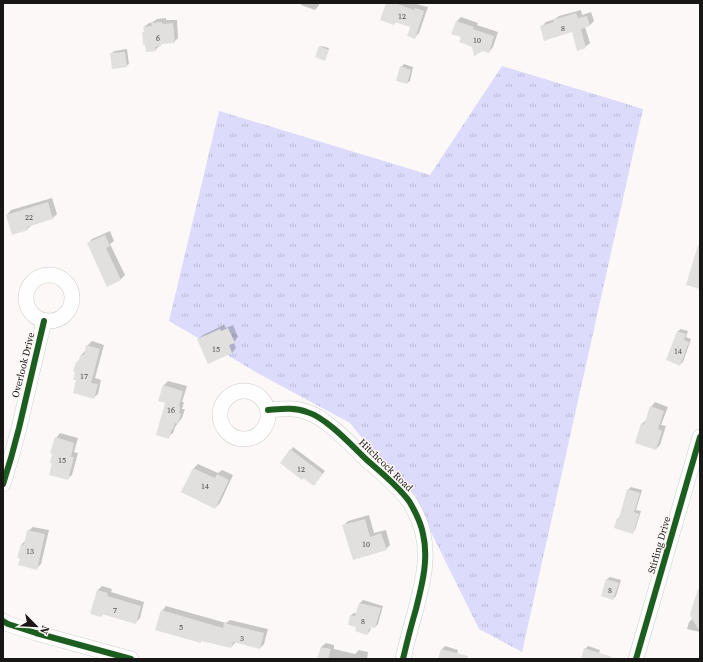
<svg xmlns="http://www.w3.org/2000/svg" width="703" height="662" font-family="'Source Serif 4',serif">
<style>
.park{fill:url(#park-tufts)}
.shadow{fill:#0003}
.building{fill:#e2e0de}
.lines{fill:none;stroke-linecap:round;stroke-linejoin:round}
.street-casing{stroke:#d0cdcc;stroke-width:16}
.street{stroke:#fefefe;stroke-width:15}
.cycleway-casing{stroke:#fdf7f5;stroke-width:8}
.cycleway{stroke:#1b5e20;stroke-width:6}
.labels{text-anchor:middle;dominant-baseline:central;stroke-width:3;stroke-linejoin:round;paint-order:stroke}
.number-label{font-size:8px;fill:#4d4b4a}
.street-label{font-size:10px;fill:#191716;stroke:#fdf7f5}
</style>
<defs>
<pattern id="park-tufts" width="24" height="20" patternUnits="userSpaceOnUse"><rect width="24" height="20" fill="#dcdbfb"/><path d="M3 7l-1-3M5 7V3M7 7l1-3M15 17l-1-3M17 17v-4M19 17l1-3" fill="none" stroke="#bcbbd6"/></pattern>
</defs>
<rect width="100%" height="100%" fill="#fbf8f7"/>
<path class="park" d="M502 66 643 109 522 652 479 629 420 510 350 423 261 375 169 321 219 111 430 175Z"/>
<path class="shadow" d="M302 3H320L319 5 315 10 301 5Z
M387 3H412L428 7 419 33 414 38 411 26 397 21 394 24Z
M581 10 582 15 591 12 594 21 590 25 585 27 590 43 585 47 573 31 541 27 546 22 555 19 559 16Z
M461 17 478 23 477 25 498 32 493 47 489 52 462 37 457 21Z
M166 18V20H177L178 38 174 42 163 43 155 50 143 33 145 31 144 27 149 23 153 22 157 19Z
M321 46 329 48 325 59 320 47Z
M127 49 129 64 126 66 111 54 114 51Z
M404 64 413 67 410 81 407 83 401 67Z
M52 198 57 214 53 218 32 225 27 229 7 215 11 210Z
M110 231 114 241 110 244 125 275 121 279 108 285 88 244 92 239Z
M224 325 226 328 233 325 238 337 234 342 236 348 232 353 198 339 203 335Z
M681 329 688 331 686 337 691 339 683 362 680 364 678 331Z
M92 341 104 345 95 378 101 380 98 394 93 398 78 380 77 362 80 359 82 354 86 350 87 346Z
M168 381 187 386 182 402H184L182 409H185L182 418 175 427 173 433 168 437 166 403 164 385Z
M655 402 668 407 661 425 666 426 660 445 656 449 642 424 646 420 651 407Z
M60 433 78 438 74 452 78 453 72 475 67 479 53 463 56 438Z
M293 447 325 471 316 482 291 450Z
M198 464 218 473 222 470 233 475 220 503 215 508 183 492 194 468Z
M631 487 642 490 636 510 641 511 635 530 632 533 618 519 620 516 628 490Z
M369 515 374 533 386 530 390 545 386 549 343 526 348 521Z
M33 527 49 530 41 564 37 568 21 558 19 557 22 544 26 540 28 531Z
M610 577 621 580 616 596 613 599 602 596 607 579Z
M102 586 112 589 111 592 144 602 140 618 135 623 104 613 101 616 91 613 98 590Z
M363 600 383 606 378 624 375 627 371 626 370 631 367 634 357 627 351 615 354 613H357L360 603Z
M700 603V632L687 629 689 622 692 619H693Z
M166 606 226 623 230 620 268 629 264 644 260 648 236 642 231 647 162 611Z
M326 643 334 645V649L355 654 359 650 368 652 367 659H318L321 647Z
M445 646 458 650 456 659H439L442 649Z
M588 646 600 650 597 659H582L585 649Z"/>
<path class="building" d="M386 3H395L414 10 415 8 424 11 415 39 407 36 410 27 395 22 394 25 380 20Z
M576 13 578 18 587 16 590 26 581 29 586 48 577 51 572 32 544 41 540 26 554 22 553 20Z
M456 21 474 27 473 29 494 36 489 53 483 51 474 56 472 47 459 42 461 37 451 34Z
M162 22V24L173 23 175 43 161 44V46L155 47 156 51 146 52 145 45H143L142 32H144L143 27 152 26 151 23Z
M319 46 329 50 325 61 315 57Z
M125 52 127 67 112 69 110 53Z
M400 66 411 70 407 84 396 81Z
M48 202 53 219 27 227 28 230 12 235 6 215Z
M105 235 110 246 106 248 121 280 107 287 87 243Z
M698 245H700V289L686 285Z
M228 328 235 343 229 345 232 353 208 364 197 339 220 329 221 331Z
M677 331 686 334 684 340 689 342 680 366 666 360Z
M86 345 100 349 91 383 98 384 94 399 73 393 76 380H73L75 372 73 371 76 362H78L81 354 84 355Z
M163 385 183 391 179 406H180L179 413 181 414 178 424 175 423 173 429H172L169 439 156 435 165 403 158 401Z
M650 406 664 411 658 429 662 431 656 450 635 443 641 423 644 425Z
M55 437 74 443 71 457H74L68 480 49 475 52 463H50L52 454 50 453Z
M290 449 323 474 314 486 303 478 302 480 280 463Z
M193 468 215 478 217 474 229 480 215 509 181 492Z
M627 489 640 493 634 512 639 514 633 534 614 528 617 518 619 519Z
M365 519 370 537 381 533 387 550 353 560 342 525Z
M27 530 45 534 37 570 18 565 20 559 17 558 21 544 24 545Z
M606 579 619 583 613 600 601 596Z
M698 589H700V632L691 617 690 614Z
M97 590 108 593 107 596 141 606 136 624 102 614 101 617 90 614Z
M359 603 381 608 375 628 370 627 367 635 355 631 356 627 348 625 350 615 355 616Z
M161 610 223 628 224 623 264 633 260 649 233 642 231 648 201 641V643L155 630Z
M321 647 331 649 328 659H317Z
M584 648 612 657 611 659H581Z
M441 649 468 656 467 659H438Z"/>
<g class="lines">
<defs>
<path id="street" d="M26 298a23 23 0 1 1 46 0a23 23 0 1 1-46 0Z
M220 415a24 24 0 1 1 48 0a24 24 0 1 1-48 0Z
M268 410C281 409 294 407 307 412 327 418 352 446 368 461 382 473 398 486 409 501 415 511 421 523 423 534 429 559 422 585 416 609 411 626 407 642 403 659
M3 484 11 458 19 428 44 321
M3 621 8 624 36 633 131 659
M636 659 700 437"/>
</defs>
<use href="#street" class="street-casing"/>
<use href="#street" class="street"/>
<defs>
<path id="cycleway" d="M268 410C281 409 294 407 307 412 327 418 352 446 368 461 382 473 398 486 409 501 415 511 421 523 423 534 429 559 422 585 416 609 411 626 407 642 403 659
M3 484 11 458 19 428 44 321
M3 621 8 624 36 633 131 659
M636 659 700 437"/>
</defs>
<use href="#cycleway" class="cycleway-casing"/>
<use href="#cycleway" class="cycleway"/>
</g>
<g class="labels">
<g class="number-label">
<text x="402" y="16">12</text>
<text x="563" y="28">8</text>
<text x="158" y="38">6</text>
<text x="477" y="40">10</text>
<text x="29" y="217">22</text>
<text x="216" y="349">15</text>
<text x="678" y="351">14</text>
<text x="84" y="376">17</text>
<text x="171" y="410">16</text>
<text x="62" y="460">15</text>
<text x="301" y="469">12</text>
<text x="205" y="486">14</text>
<text x="366" y="544">10</text>
<text x="30" y="551">13</text>
<text x="610" y="590">8</text>
<text x="115" y="610">7</text>
<text x="363" y="621">8</text>
<text x="181" y="627">5</text>
<text x="242" y="638">3</text>
</g>
<g class="street-label">
<text transform="translate(23 365) rotate(-76)">Overlook Drive</text>
<text transform="translate(386 465) rotate(44)">Hitchcock Road</text>
<text transform="translate(659 545) rotate(-74)">Stirling Drive</text>
</g>
</g>
<rect width="703" height="662" fill="none" stroke="#191716" stroke-width="8"/>
<g transform="translate(36 626) rotate(114)" stroke="#fdf7f5" stroke-width="3" paint-order="stroke">
<path d="M0-3L7 15L0 10L-7 15Z" fill="#191716"/>
<text y="-6" font-size="11" font-weight="bold" text-anchor="middle" fill="#191716">N</text>
</g>
</svg>
